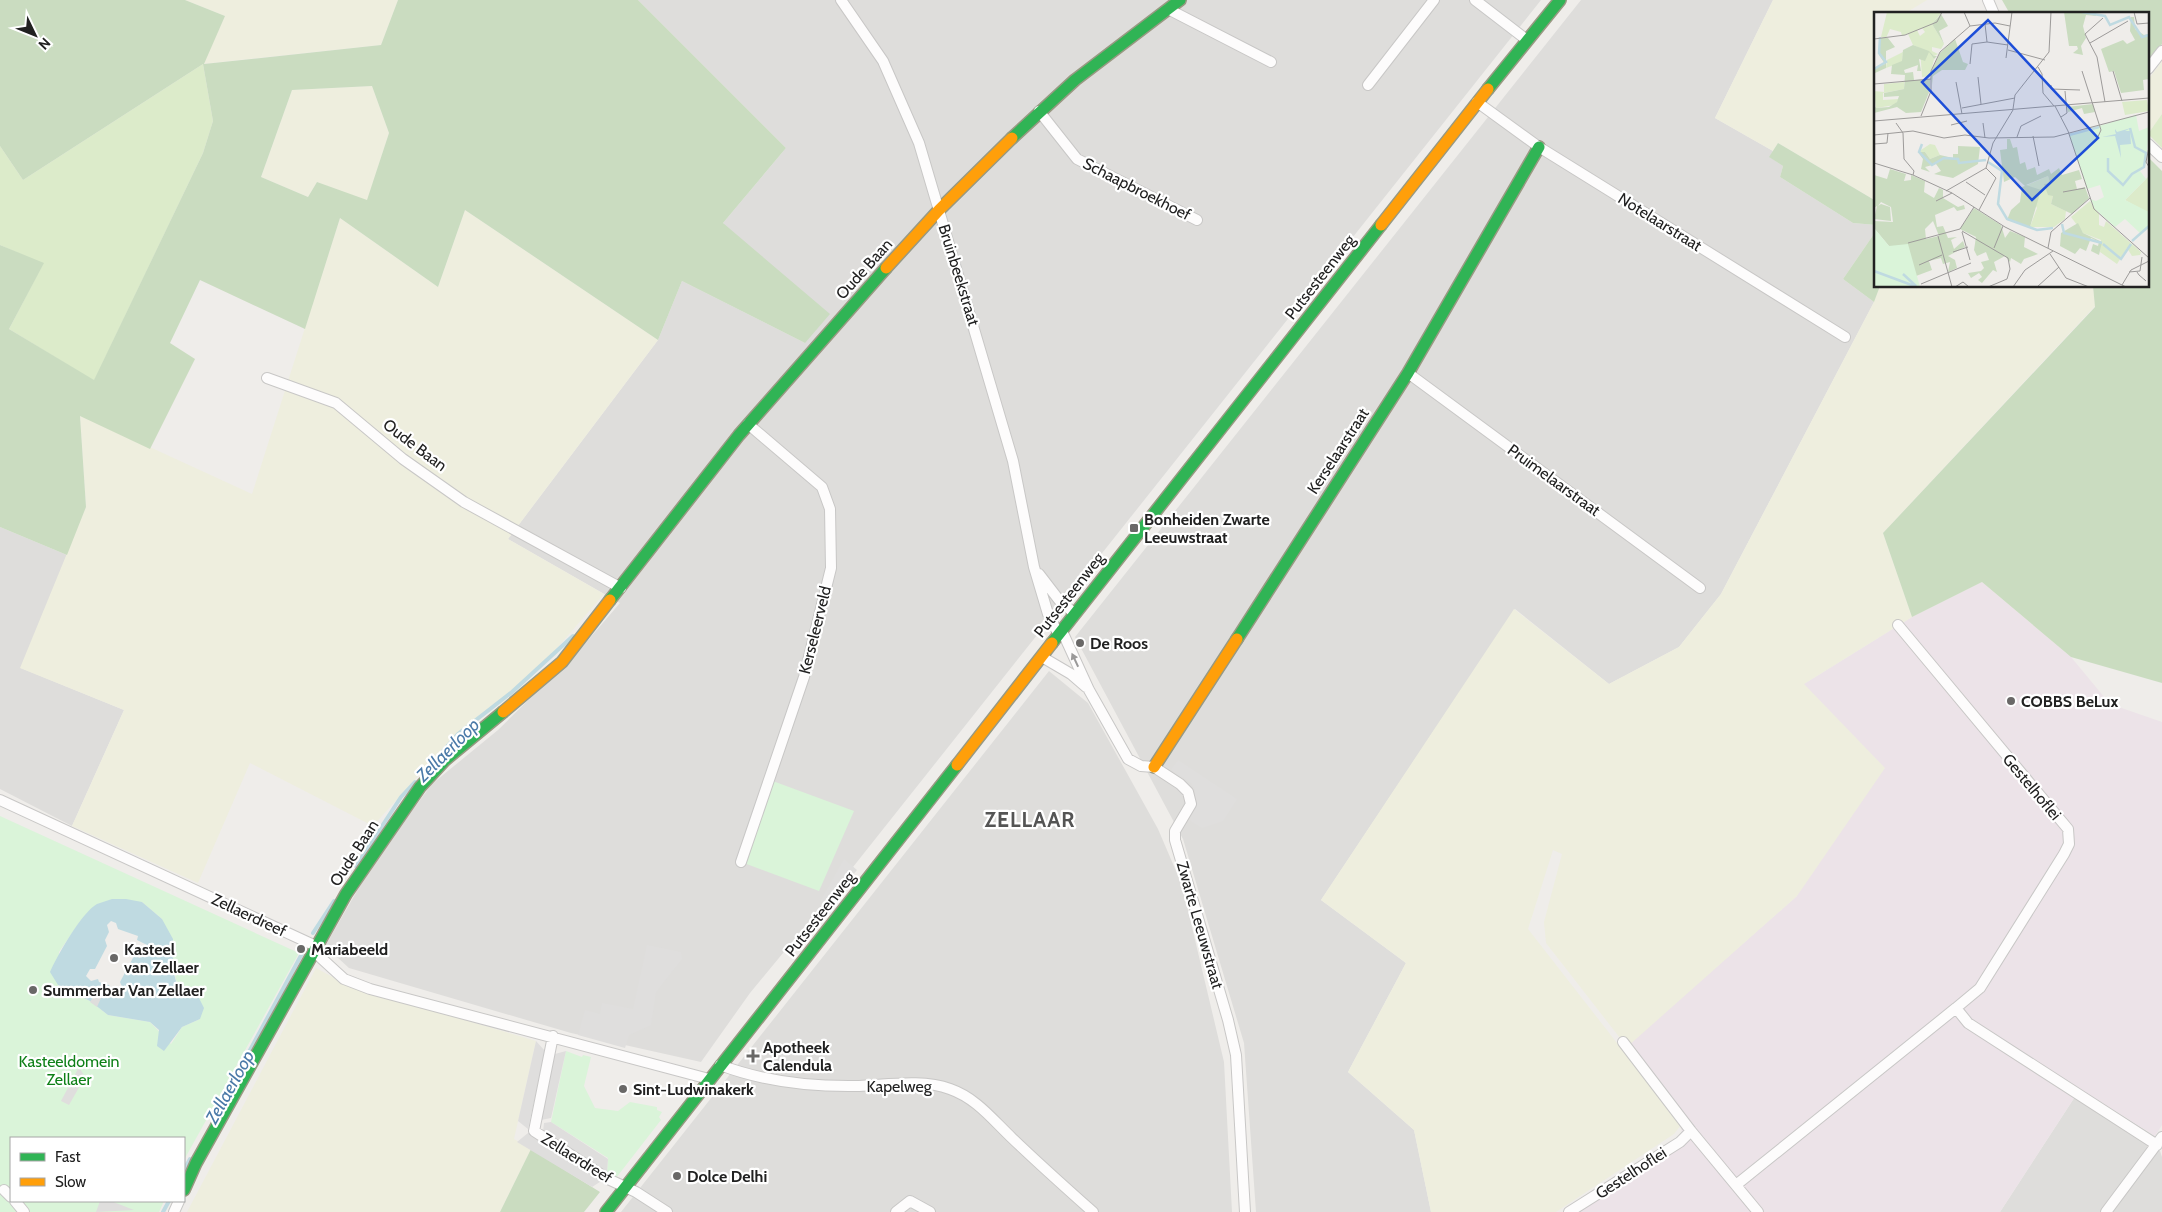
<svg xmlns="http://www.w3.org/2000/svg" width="2162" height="1212" font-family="Cabin,sans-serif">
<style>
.residential{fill:#dedddb}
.industrial{fill:#ece3e8}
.farmland{fill:#eeeede}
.grass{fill:#dcebca}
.forest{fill:#cadcc0;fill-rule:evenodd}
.park{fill:#daf4d9;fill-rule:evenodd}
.parking{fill:#dfdedd}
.water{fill:#bfdae1;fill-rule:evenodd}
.pier{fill:#dedddc}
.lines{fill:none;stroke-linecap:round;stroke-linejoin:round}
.stream{stroke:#bfdae1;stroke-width:4}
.street-casing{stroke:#c8c7c6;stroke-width:12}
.fast-casing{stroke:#989982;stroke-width:14}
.slow-casing{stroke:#989982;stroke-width:14}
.street{stroke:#fdfcfc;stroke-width:10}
.fast{stroke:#30b455;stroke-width:11}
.slow{stroke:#ff9f0a;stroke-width:11}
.oneway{fill:#9a9999}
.poi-dot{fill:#696867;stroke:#fff;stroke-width:2}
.labels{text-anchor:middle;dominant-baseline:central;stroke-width:4.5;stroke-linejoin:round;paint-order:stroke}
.street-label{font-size:16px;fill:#212121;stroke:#fff}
.poi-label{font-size:16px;font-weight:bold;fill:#212121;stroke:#fff;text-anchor:start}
.park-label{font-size:16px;fill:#0f8018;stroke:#fff}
.water-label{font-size:18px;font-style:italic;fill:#4b7aa8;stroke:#fff}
.district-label{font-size:21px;font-weight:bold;letter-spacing:1px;fill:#545454;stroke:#fff}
.inset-river{fill:none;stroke:#bfdae1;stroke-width:2.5}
.inset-road{fill:none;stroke:#9d9b9a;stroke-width:1}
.view{fill:#1d4ed8;fill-opacity:0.15;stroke:#1d4ed8;stroke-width:2.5}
.inset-edge{fill:none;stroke:#212121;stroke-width:2.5}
</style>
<rect width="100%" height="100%" fill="#efedea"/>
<path class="residential" d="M638 0H1541L830 896 750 993 701 1062 571 1033 349 968 325 946 375 860 432 784 498 730 583 646 620 603 508 539 658 340 682 281 805 343 723 223 786 148Z
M1581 0H1773L1715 118 1773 151 1770 157 1783 166 1780 177 1853 223 1876 225V231L1843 279 1874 302 1721 594 1679 647 1609 684 1515 609 1321 900 1406 963 1348 1072 1414 1130 1431 1212H1256L1244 1043 1183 839 1075 637Z
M0 527 67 555 21 668 124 710 72 826 0 789Z
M1049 671 1088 703 1158 829 1182 885 1224 1062 1232 1212H621Z
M2080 1089 2155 1136 2162 1157V1212H2000Z"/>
<path class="industrial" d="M1982 582 2071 657 2110 704 2162 722V1125L2155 1136 2080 1089 2000 1212H1578L1683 1145 1681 1125 1622 1050 1797 896 1804 684 1912 617Z"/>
<path class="farmland" d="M185 0H398L381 45 203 64 225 16Z
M1773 0H1927L1904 14H1876V201L1778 143 1773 151 1715 118Z
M2162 61V114L2148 134V80Z
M372 86 389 133 367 201 317 182 308 197 261 177 292 90Z
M465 210 658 340 508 539 604 594 537 671 445 746 373 826 250 763 198 883 72 826 124 710 20 668 86 507 80 415 252 494 340 218 438 287Z
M1880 286H2093L2095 306 1883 533 1912 617 1804 684 1885 768 1797 896 1627 1047 1546 943 1544 922 1562 854 1553 850 1528 929 1681 1125 1674 1134 1556 1212H1431L1414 1130 1348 1072 1406 963 1321 900 1514 609 1609 684 1679 647 1721 594 1874 302Z
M316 968 349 986 536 1041 514 1139 531 1149 500 1212H187Z"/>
<path class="grass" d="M203 64 213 121 203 153 94 381 9 329 43 264 0 245V146L23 180Z
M2162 114V148L2148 134Z"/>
<path class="forest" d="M0 0H185L225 16 204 64 381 45 398 0H638L786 148 723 223 830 314 805 343 682 281 658 340 465 210 438 287 340 218 305 329 200 280 170 343 195 359 150 449 80 416 86 507 67 555 0 527V245L44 263 9 329 94 380 203 153 213 121 203 64 23 180 0 146ZM372 86 389 133 367 200 317 182 308 197 261 177 292 90Z
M2002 0H2162V44L2148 62V14H2010Z
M1778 143 1876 201V225L1853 223 1780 177 1783 166 1769 157Z
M2148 157 2162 171V683L2071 657 1982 582 1912 617 1883 533 2095 307 2093 286H2148Z
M1876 231V286H1880L1874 302 1843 279Z
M531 1149 600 1192 584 1212H500Z"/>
<path class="park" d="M770 780 854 811 819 891 741 862Z
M0 816 299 953 184 1160V1138H11V1201H164L159 1212H0ZM142 902 162 919 172 957 177 985 183 989 200 1019 182 1027 171 1044 150 1022 108 1015 90 1001 58 985 59 952 81 920Z
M566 1051 582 1057 583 1055 591 1057 584 1086 595 1108 618 1111 630 1102 657 1107V1110L662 1112 659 1117 661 1120 616 1178 607 1172 608 1158 551 1122Z"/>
<path class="parking" d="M1178 760 1237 799 1223 821 1202 828 1189 820 1195 808V790L1191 783 1171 770Z
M844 859 857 870 828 906 821 900Z
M647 945 681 952 682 959 656 992 651 1025 629 1035 625 1048 578 1035 585 1010 600 1014 602 1003 633 1009Z
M536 1041 545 1051 528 1129 518 1121Z
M566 1051 551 1118 541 1120 555 1054Z
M79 1067 85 1077 69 1105 61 1101Z
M551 1122 608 1159 607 1172 543 1132 544 1123Z
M528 1133 603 1180 592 1187 517 1142Z
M100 1201H111L134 1210 96 1212Z"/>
<path class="water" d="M112 899H126L142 902 162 919 173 939V970L177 985 184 989 195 990 204 1008 200 1019 182 1027 164 1051 157 1046 159 1030 150 1022 108 1015 90 1001 58 985 50 972C57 956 82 912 97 904 102 902 107 901 112 899ZM111 921 116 923 118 929 138 936 137 940 147 945 140 958 134 956 120 982 123 989 120 993H113L109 985 99 982 98 979 91 981 86 976 90 969H95L107 946 105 940 109 932 107 925Z"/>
<path class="pier" d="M102 983 106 985 105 989 97 1007 90 1002Z"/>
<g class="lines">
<path class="stream" d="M437 758 458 734 512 692 573 636
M356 866 401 797 415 782
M313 933 334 901
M249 1052 304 950
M184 1170 190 1159
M163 1212 169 1201"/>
<defs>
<path id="street" d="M841 0 883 61 919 143 1013 461 1034 567 1048 614 1059 635
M1475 0 1527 40
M1988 0 1994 14
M1168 9 1271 62
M2148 69 2162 51
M1368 85 1434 0
M1477 102 1539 147 1845 337
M1039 111 1077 159 1197 220
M2148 144 2162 157
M1408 373 1700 588
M267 378 336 403 403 459 464 502 621 588
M1039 574 1059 600 1075 614
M1898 625 2068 829 2069 844 2064 854 1980 988 1956 1008
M1062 631 1089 690 1128 759 1141 766 1154 767 1180 784 1188 792 1191 804 1175 831V840L1228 1020 1236 1055 1245 1212
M1042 657 1071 674 1086 687
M0 800 318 947 320 957 344 979 370 989 709 1079
M741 862 804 677 831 568 830 509 822 487 748 424
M553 1036 534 1131 608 1179 636 1192 667 1212
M1623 1042 1691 1131 1758 1212
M720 1065C765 1082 811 1087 859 1086 887 1085 923 1079 950 1089 976 1098 992 1119 1012 1138 1038 1163 1066 1188 1093 1212
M1736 1185 1956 1008 1968 1023 2157 1145
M4 1190 11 1197
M15 1201 24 1212
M174 1212 179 1201
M896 1212 910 1201 930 1212
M1569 1212 1680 1142 1691 1131
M2106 1212 2162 1137"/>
<path id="fast" d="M1488 89 1560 0
M1012 138 1075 80 1180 0
M610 600 739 435 886 268
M1237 639 1408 373 1539 147
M1052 643 1381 225
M184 1190 196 1163 346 894 420 787 445 760 503 712
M606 1212 957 765"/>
<path id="slow" d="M1381 225 1488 89
M886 268 939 210 1012 138
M503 712 562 662 610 600
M957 765 1052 643
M1154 767 1237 639"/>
</defs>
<use href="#street" class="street-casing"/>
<use href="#fast" class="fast-casing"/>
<use href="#slow" class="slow-casing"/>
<use href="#street" class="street"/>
<use href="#fast" class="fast"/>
<use href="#slow" class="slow"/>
</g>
<defs><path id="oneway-solid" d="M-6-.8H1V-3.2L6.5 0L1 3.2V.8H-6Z" transform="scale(1.25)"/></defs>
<use class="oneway" href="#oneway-solid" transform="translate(1075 660) rotate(-115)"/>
<g class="poi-dot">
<rect x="1129" y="523" width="10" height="10" rx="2.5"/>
<circle cx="1080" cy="643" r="5"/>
<circle cx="2011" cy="701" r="5"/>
<circle cx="301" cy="949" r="5"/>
<circle cx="114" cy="958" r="5"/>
<circle cx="33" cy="990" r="5"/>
<path d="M750.5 1048.5h5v5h5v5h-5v5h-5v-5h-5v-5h5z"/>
<circle cx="623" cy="1089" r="5"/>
<circle cx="677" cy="1176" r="5"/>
</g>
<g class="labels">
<g class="street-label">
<text transform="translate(1137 189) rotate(27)">Schaapbroekhoef</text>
<text transform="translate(1660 222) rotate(32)">Notelaarstraat</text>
<text transform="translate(864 269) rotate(-48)">Oude Baan</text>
<text transform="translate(959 275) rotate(73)">Bruinbeekstraat</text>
<text transform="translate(1320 277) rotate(-52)">Putsesteenweg</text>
<text transform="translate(415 445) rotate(37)">Oude Baan</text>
<text transform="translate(1338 451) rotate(-57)">Kerselaarstraat</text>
<text transform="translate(1554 480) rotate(36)">Pruimelaarstraat</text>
<text transform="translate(1069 595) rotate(-52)">Putsesteenweg</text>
<text transform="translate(815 630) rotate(-76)">Kerseleerveld</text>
<text transform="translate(2032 787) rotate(50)">Gestelhoflei</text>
<text transform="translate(354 853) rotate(-57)">Oude Baan</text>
<text transform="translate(820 914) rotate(-52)">Putsesteenweg</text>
<text transform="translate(249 915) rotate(25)">Zellaerdreef</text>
<text transform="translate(1200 925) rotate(74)">Zwarte Leeuwstraat</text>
<text x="899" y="1086">Kapelweg</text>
<text transform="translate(577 1158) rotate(32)">Zellaerdreef</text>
<text transform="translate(1631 1173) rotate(-33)">Gestelhoflei</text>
</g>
<g class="poi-label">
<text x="1144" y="519">Bonheiden Zwarte<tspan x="1144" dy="18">Leeuwstraat</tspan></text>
<text x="1090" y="643">De Roos</text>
<text x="2021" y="701">COBBS BeLux</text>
<text x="124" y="949">Kasteel<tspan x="124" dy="18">van Zellaer</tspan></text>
<text x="311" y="949">Mariabeeld</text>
<text x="43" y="990">Summerbar Van Zellaer</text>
<text x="763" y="1047">Apotheek<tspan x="763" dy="18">Calendula</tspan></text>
<text x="633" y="1089">Sint-Ludwinakerk</text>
<text x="687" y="1176">Dolce Delhi</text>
</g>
<g class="park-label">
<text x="69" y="1061">Kasteeldomein<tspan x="69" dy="18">Zellaer</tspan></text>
</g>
<g class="water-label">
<text transform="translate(448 750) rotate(-45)">Zellaerloop</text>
<text transform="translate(230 1087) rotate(-61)">Zellaerloop</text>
</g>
<g class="district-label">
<text x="1030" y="819">ZELLAAR</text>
</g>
</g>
<g transform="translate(1874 12)">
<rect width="275" height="275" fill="#efedea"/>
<path d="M13 0H68L58 12 70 32 67 37 58 35V39L64 42 60 44 56 41 60 47 56 64 48 65 46 36 39 33 34 22 43 18 46 24 51 20 48 16 28 24 27 20 16 17 12 26 7 25ZM29 40 28 50 12 56 13 48ZM30 70V77L9 81V88L25 87 21 93 2 96 0 79 10 80V72ZM273 88 275 99 251 103 248 90ZM56 132 61 133 66 143 56 147 51 140H44ZM174 164 176 171 171 172 179 184 177 192 192 199 191 207 180 215H156L163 196 151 174ZM275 164V200L274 201 251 188ZM216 189 225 202V213L230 215 232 209 267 240 266 243 258 244 253 236 243 252 226 240 227 228 209 221 197 205Z" fill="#dcebca"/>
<path d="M190 0H221L222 4 212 3 209 14 212 26 207 34 209 43 199 41 204 37 203 34H195ZM67 2 74 14 65 19 70 32 58 12ZM257 5H260L261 17 270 23 275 22V67L269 68 270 78 247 81 240 59 235 60 227 37 249 28 253 32 261 28 256 19ZM6 26H14L21 35 12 39V56L1 61 0 56 11 52 5 43ZM81 27 89 50 94 52 91 58H68L59 64 58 73 57 59 66 41ZM39 33 55 39 60 44H63L60 47 55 40 51 49 45 47 47 59H43L44 53 30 58 31 61 39 60 40 68 56 67V78L47 100 32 101 23 95 0 101V93L2 96 15 95 23 90 25 84 10 85V81L30 77 31 63 17 62 18 53 28 49 29 38ZM219 92 221 100 210 102 208 96 194 100 193 95ZM133 127H136L139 136 143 135 146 152 151 150 153 158 161 155 163 163 175 157 177 162 185 156 188 163 205 158 208 167 201 169 203 177 211 175 215 186 198 202 177 192 179 184 174 183 170 172 176 171 174 164 152 173 167 178 156 215 133 208 137 198 146 190 148 175 151 174 141 165 130 170 126 138 133 137ZM84 134 106 135 104 152 79 166 60 162 67 159 62 152 51 155 56 160 47 157 49 147 44 140H51L56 147 66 143 79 146V142H84ZM16 157 32 162 30 169 37 168V163L51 169 50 180 60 186 65 176 69 178V186L84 195 90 193 91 197 83 199 80 195 61 203 63 215 69 214 74 226 83 225 77 228 80 237 89 229 91 235 74 244 81 248 83 256 74 260 76 250 69 252 67 246 55 249 58 258 42 264 39 254 15 234 0 216V209L19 210 17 195 7 190 4 194 7 192 16 195 17 209 0 207 3 194 0 196V163L13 167ZM59 209 65 224 52 227 51 217ZM100 196 127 213 131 226 136 219 151 225 150 235 164 242 150 247 147 252 137 246 136 250 131 244 120 250 123 260 119 258 108 271 104 268 108 265 105 261 97 266 94 261 107 259 110 256 107 250 115 248 112 240 103 244 100 238 102 225 86 217ZM204 211 209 221 228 230 225 243 217 239 219 232 224 234 225 230 217 226 212 239 206 236 201 242 186 234 187 221Z" fill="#cadcc0" fill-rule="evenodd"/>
<path d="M262 103 265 119 275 115 272 151 266 159 272 167 251 188 275 200V216L266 221 251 207 241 215 221 197 216 187 222 189 230 185 226 173 213 177 195 123ZM0 216 15 234 34 232 46 275H0Z" fill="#daf4d9"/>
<path d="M257 116 251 119H256L257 132 246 133 247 146 241 124 228 125 242 122 241 119V117L243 120Z" fill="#bfdae1"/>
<path class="inset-river" d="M208 0 231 4 236 13 255 5 268 25 275 23M0 57 12 50 5 41 6 25M195 123 225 115M48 132 45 140 58 153 70 146 84 147 85 151 112 148M234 146V159L249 173 258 162 270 155 272 141 261 135 256 116M114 150 128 159 124 192 133 207 163 218 179 216M188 212 190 221 228 231M258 229 275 214M229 232 247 247 257 232M0 259 43 275M29 262 42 274"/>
<path class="inset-road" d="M90 0 96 14M260 0 263 12 275 11M229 6 211 22 223 45 231 90M111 12 113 30 134 33M96 14 121 11 136 14M0 27 31 23 63 10 68 0M216 31 254 9M134 38 171 48M132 46 138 0M96 52 98 32 113 30M164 55 168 62 169 81 180 94M208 59 227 118 223 127M239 59 248 89M104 65 107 92M82 70 88 102M0 72 57 67M177 73V77L206 78M181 94 194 119 220 197 275 246M88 96 141 86M139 97 141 83 175 40 177 0M47 104 57 79V59L66 40 96 14M187 105 193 101 191 79M0 109 275 86M22 111 29 121 30 147 40 159 39 163M109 111 111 126M77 113 93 109M0 123 39 119 70 126 91 123 115 126 180 125 275 100M159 124 165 154M143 125 147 114 167 104M0 132 13 131 14 121M275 135 272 150 275 155M0 151 39 163 78 181 131 215 252 275M92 170 111 183M72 179 112 156 119 131 139 98M189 180 211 176M62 189 78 181M105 198 122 166 112 156M86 217 100 195M88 219 134 246 136 257 133 267M88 220 96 248M64 224 78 275M34 231 86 217M120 236 129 214M174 236 177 220 216 186M79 240 94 235M176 242 192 266M45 253 68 243M255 260 266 259 268 245M263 260 265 263 272 269 270 267M192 266 215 275M47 272 97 251M248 273 257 258 275 249M81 275 89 270 95 275M114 275 133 267M139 275 151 258 179 239M163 275 185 255"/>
<path class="view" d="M114 8 224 126 158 188 48 70Z"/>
<rect width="275" height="275" class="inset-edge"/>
</g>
<rect x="10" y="1137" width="175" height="65" fill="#ffffff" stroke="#a6a6a6"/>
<rect x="20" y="1153" width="25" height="8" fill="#30b455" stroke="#a6a6a6"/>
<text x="55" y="1162" font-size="15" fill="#212121">Fast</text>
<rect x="20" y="1178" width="25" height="8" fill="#ff9f0a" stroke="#a6a6a6"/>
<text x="55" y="1187" font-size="15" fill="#212121">Slow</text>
<g transform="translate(35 35) rotate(133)" stroke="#ffffff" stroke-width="4" paint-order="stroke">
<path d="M0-4L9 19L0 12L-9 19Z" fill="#212121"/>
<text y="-8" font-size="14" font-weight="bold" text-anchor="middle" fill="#212121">N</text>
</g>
</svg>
